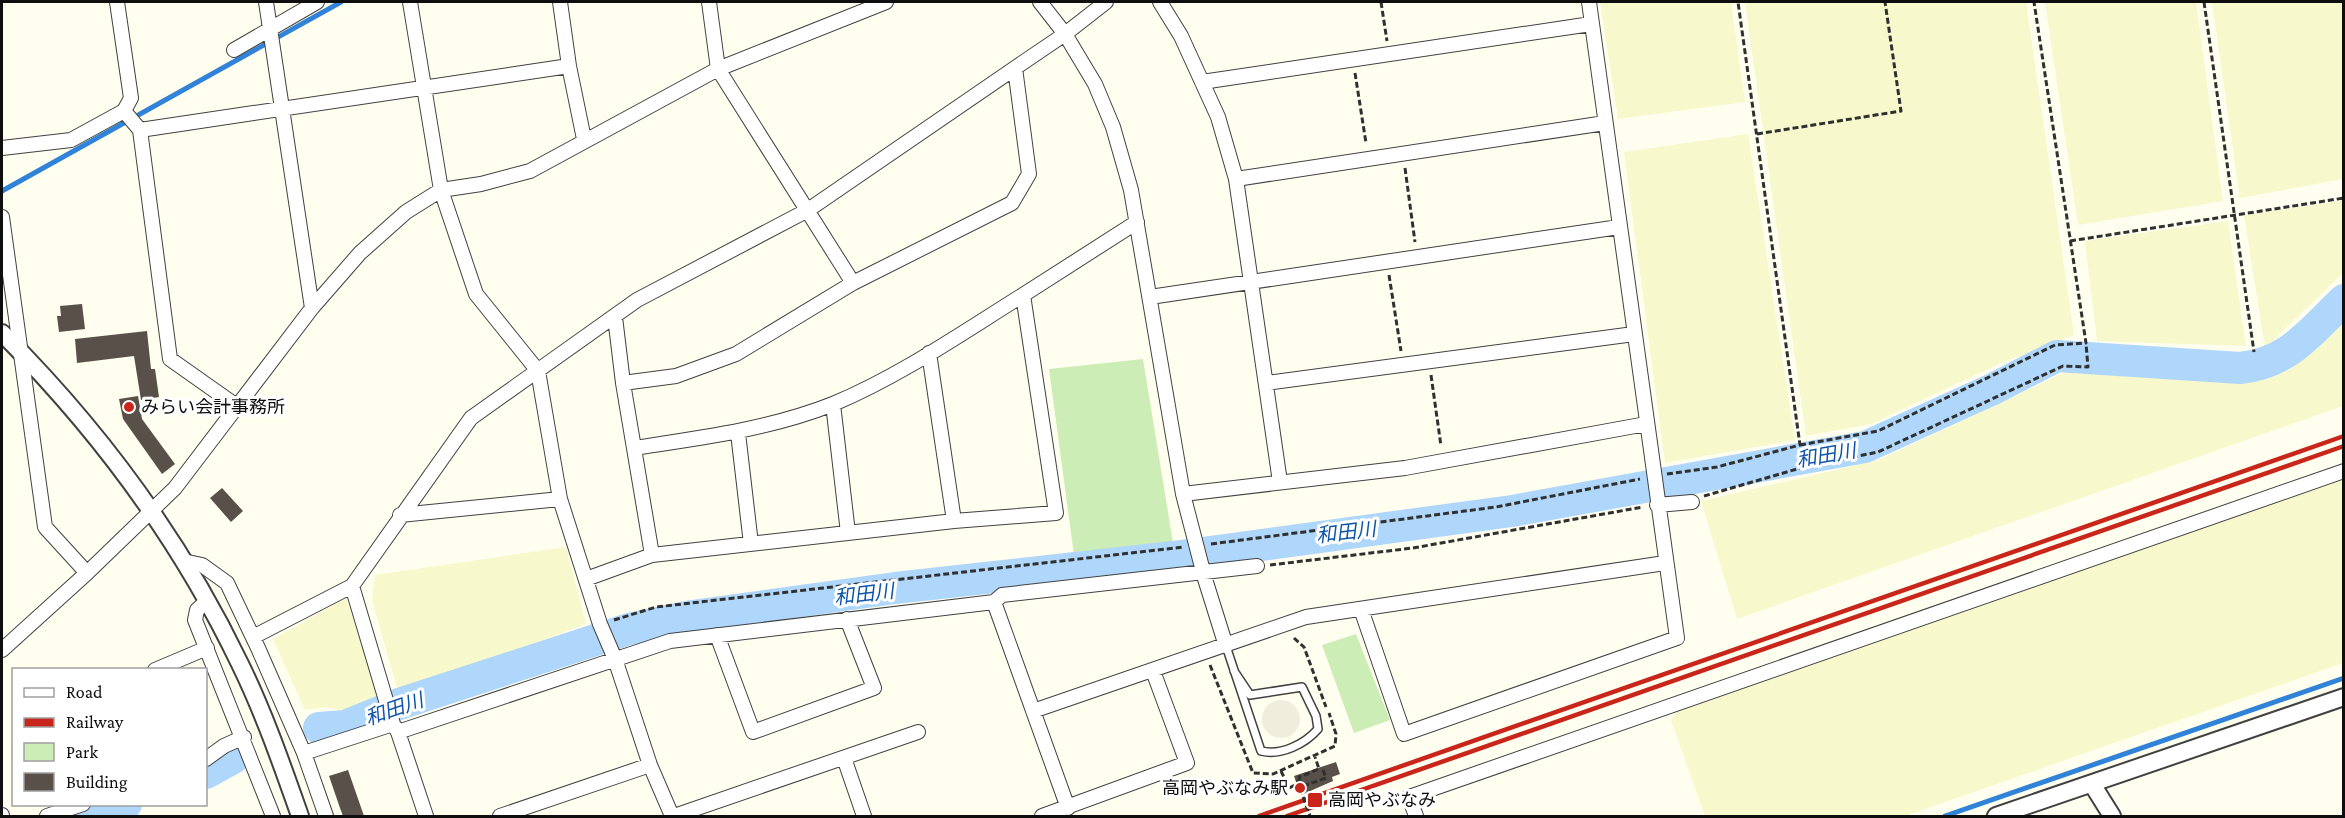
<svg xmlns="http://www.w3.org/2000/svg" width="2345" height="818" font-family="'Crimson Pro','Noto Sans JP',serif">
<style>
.farmland{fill:#f7f8cc}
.green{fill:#ccedb5}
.plaza{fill:#f0eddd}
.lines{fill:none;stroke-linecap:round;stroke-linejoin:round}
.stream{stroke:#3083d8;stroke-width:5}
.river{stroke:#afd6fb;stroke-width:32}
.building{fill:#585049}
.service-casing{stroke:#414141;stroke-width:10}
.minor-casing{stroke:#414141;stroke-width:16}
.tertiary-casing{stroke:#414141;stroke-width:20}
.path{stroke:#303030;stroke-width:3;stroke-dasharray:6 3;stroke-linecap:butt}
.service{stroke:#fff;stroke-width:7}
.minor{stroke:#fff;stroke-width:14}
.tertiary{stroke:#fff;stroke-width:16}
.rail{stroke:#ca251a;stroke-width:4.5}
.path-bridge{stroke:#303030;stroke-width:3;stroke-dasharray:6 3;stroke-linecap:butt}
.poi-dot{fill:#ca251a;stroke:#fff;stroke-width:2}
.labels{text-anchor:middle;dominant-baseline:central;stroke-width:6;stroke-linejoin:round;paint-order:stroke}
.poi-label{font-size:18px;fill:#0e0e0e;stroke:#fff;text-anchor:start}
.water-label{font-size:20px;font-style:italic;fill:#0d54aa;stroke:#fff}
</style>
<rect width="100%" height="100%" fill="#fffeef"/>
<path class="farmland" d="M1600 2H1731L1745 102 1618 119Z
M1745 2H2026L2074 335 1999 364 1871 424 1806 436Z
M2045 2H2196L2223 201 2078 225Z
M2212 2H2343V179L2240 198Z
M1748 134 1795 440 1665 463 1624 152Z
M2343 201V273L2265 348 2244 215Z
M2228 221 2246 346 2097 341 2085 241Z
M2343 318V406L1737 619 1701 501 1879 460 2066 372 2179 376 2232 382 2291 369Z
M2343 479V663L1905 816H1705L1671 720 1677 711Z
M566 547 586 624 409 690 397 688 372 600 375 575Z
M346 598 378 695 348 712 325 707 305 710 273 639Z"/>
<path class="green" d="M1143 359 1173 543 1074 555 1049 369Z
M1356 634 1390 720 1354 733 1322 645Z"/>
<path class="plaza" d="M1262 719a19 19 0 1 1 38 0a19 19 0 1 1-38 0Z"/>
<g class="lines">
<path class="stream" d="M2 191 341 2
M1945 816 2344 678"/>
<path class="river" d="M319 728 345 726 399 704 629 629 692 616 895 588 1173 557 1512 511 1865 447 1993 389 2057 356 2240 368C2289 363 2310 332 2344 300
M206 773 233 758
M90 816 126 804"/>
</g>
<path class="building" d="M82 304 85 329 59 332 57 316H61L60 306Z
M147 331 151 369H155L159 397 141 400 134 356 77 363 75 339Z
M138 396 142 419 175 464 162 474 123 419 119 399Z
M222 488 243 511 231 522 210 498Z
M1336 762 1340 774 1332 777 1333 781 1301 795 1294 776Z
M348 770 364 816H343L340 808 329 776Z"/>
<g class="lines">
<defs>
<path id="service" d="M1226 646 1261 751C1281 756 1305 744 1318 729L1316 716 1302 687 1250 695 1234 671"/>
<path id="minor" d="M266 2 312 308
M410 2 441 190 476 294 538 371 560 499 600 624 615 659 650 765 672 816
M560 2 569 66 584 139
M709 2 718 69 853 283
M1040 2 1065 34 1095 84 1113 127 1131 190 1183 494 1205 579 1226 646
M1160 2 1181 36 1218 117 1236 179 1280 482
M234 50 317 2
M1202 82 1591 24
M124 111 140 130 569 66
M140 130 170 359 238 407
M2 148 71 140 124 111 131 98 117 2
M1236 179 1605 123
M2 217 45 527 87 573
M1023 295 1137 222
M1150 297 1619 227
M615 317 623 383 676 376 736 354 853 283 1012 203 1029 174 1015 68 1065 34 1106 2
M929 353 954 521
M623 383 652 555 954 521 1056 513 1023 295C962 333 900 376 833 404 770 429 701 438 634 448
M1266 383 1634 334
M833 404 848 533
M738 433 751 544
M1183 494 1405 468 1646 424
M1657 505 1692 502
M400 515 560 499
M183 561 202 565 227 583 258 648 304 753 326 816
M586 579 652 555
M207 601 197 610 195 620 273 816
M994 602 1068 808
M1361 609 1404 734 1677 638 1589 2
M717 635 753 732 874 688 847 619
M253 637 352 586
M2 650 87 573 175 488 312 308 360 253 406 212 441 190 481 184 530 171 718 69 886 2
M155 670 207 648
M1033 711 1306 617 1665 563
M393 724 352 586 471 418 637 300 808 210 1015 68
M398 732 426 816
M304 753 393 724 398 732 670 641 994 602 1002 595 1257 566
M844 758 864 816
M206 759 224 746 244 737
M2 815V816
M47 816 83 804
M500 816 650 765
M674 816 918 732
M1042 816 1187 763 1153 671
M1416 816 1409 797 2344 471"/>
<path id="tertiary" d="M2 333C98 429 181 541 240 664 264 713 282 765 300 816
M2092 784 2112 816
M1996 816 2344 697"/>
</defs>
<use href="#service" class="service-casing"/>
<use href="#minor" class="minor-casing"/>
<use href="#tertiary" class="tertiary-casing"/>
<path class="path" d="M1381 2 1387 41
M2204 2 2254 352
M1355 73 1366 143
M1757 134 1901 111 1885 2
M1405 168 1415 242
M2070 241 2344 198
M1389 275 1401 351
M1431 375 1441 446
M1800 445 1878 431 2055 345 2086 343 2034 2
M1667 474 1717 467 1800 445 1738 2
M1704 496 1804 467 1878 452 2063 366 2088 367 2086 344
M1211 544 1496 507 1640 479
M1270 565 1413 548 1643 507
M614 620 656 607 1184 547
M1294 638 1304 647 1326 707
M1210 665 1253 773 1273 774 1335 746 1336 734 1329 713
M1281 771 1289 788
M1303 786 1326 778 1323 770
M1289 788 1302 782
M1303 789 1299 777 1319 769 1315 757"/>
<use href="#service" class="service"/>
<use href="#minor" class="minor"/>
<use href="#tertiary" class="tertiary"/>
<path class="rail" d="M1259 816 2344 436
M1287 816 2344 446"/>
<path class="path-bridge" d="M1297 780 1310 816"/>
</g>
<g class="poi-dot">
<circle cx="129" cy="407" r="6"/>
<circle cx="1300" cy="788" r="6"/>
<rect x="1307" y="792" width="16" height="16" rx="3"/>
</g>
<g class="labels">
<g class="poi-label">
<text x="141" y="407">みらい会計事務所</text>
<text x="1288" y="788" text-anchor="end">高岡やぶなみ駅</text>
<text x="1328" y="800">高岡やぶなみ</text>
</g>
<g class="water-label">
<text transform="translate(1826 455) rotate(-10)">和田川</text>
<text transform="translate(1346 532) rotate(-7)">和田川</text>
<text transform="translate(864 594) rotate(-7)">和田川</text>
<text transform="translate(394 709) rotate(-19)">和田川</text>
</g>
</g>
<rect width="2345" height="818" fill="none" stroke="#0e0e0e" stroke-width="6"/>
<rect x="12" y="668" width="195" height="138" fill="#ffffff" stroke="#9f9f9f" stroke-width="1.5"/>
<rect x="24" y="688" width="30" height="9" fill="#ffffff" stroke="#9f9f9f" stroke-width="1.5"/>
<text x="66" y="698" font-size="18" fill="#0e0e0e">Road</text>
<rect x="24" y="718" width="30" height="9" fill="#ca251a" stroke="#9f9f9f" stroke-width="1.5"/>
<text x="66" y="728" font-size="18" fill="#0e0e0e">Railway</text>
<rect x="24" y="743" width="30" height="18" fill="#ccedb5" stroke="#9f9f9f" stroke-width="1.5"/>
<text x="66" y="758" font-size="18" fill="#0e0e0e">Park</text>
<rect x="24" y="773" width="30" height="18" fill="#585049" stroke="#9f9f9f" stroke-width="1.5"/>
<text x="66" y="788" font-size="18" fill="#0e0e0e">Building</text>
</svg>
